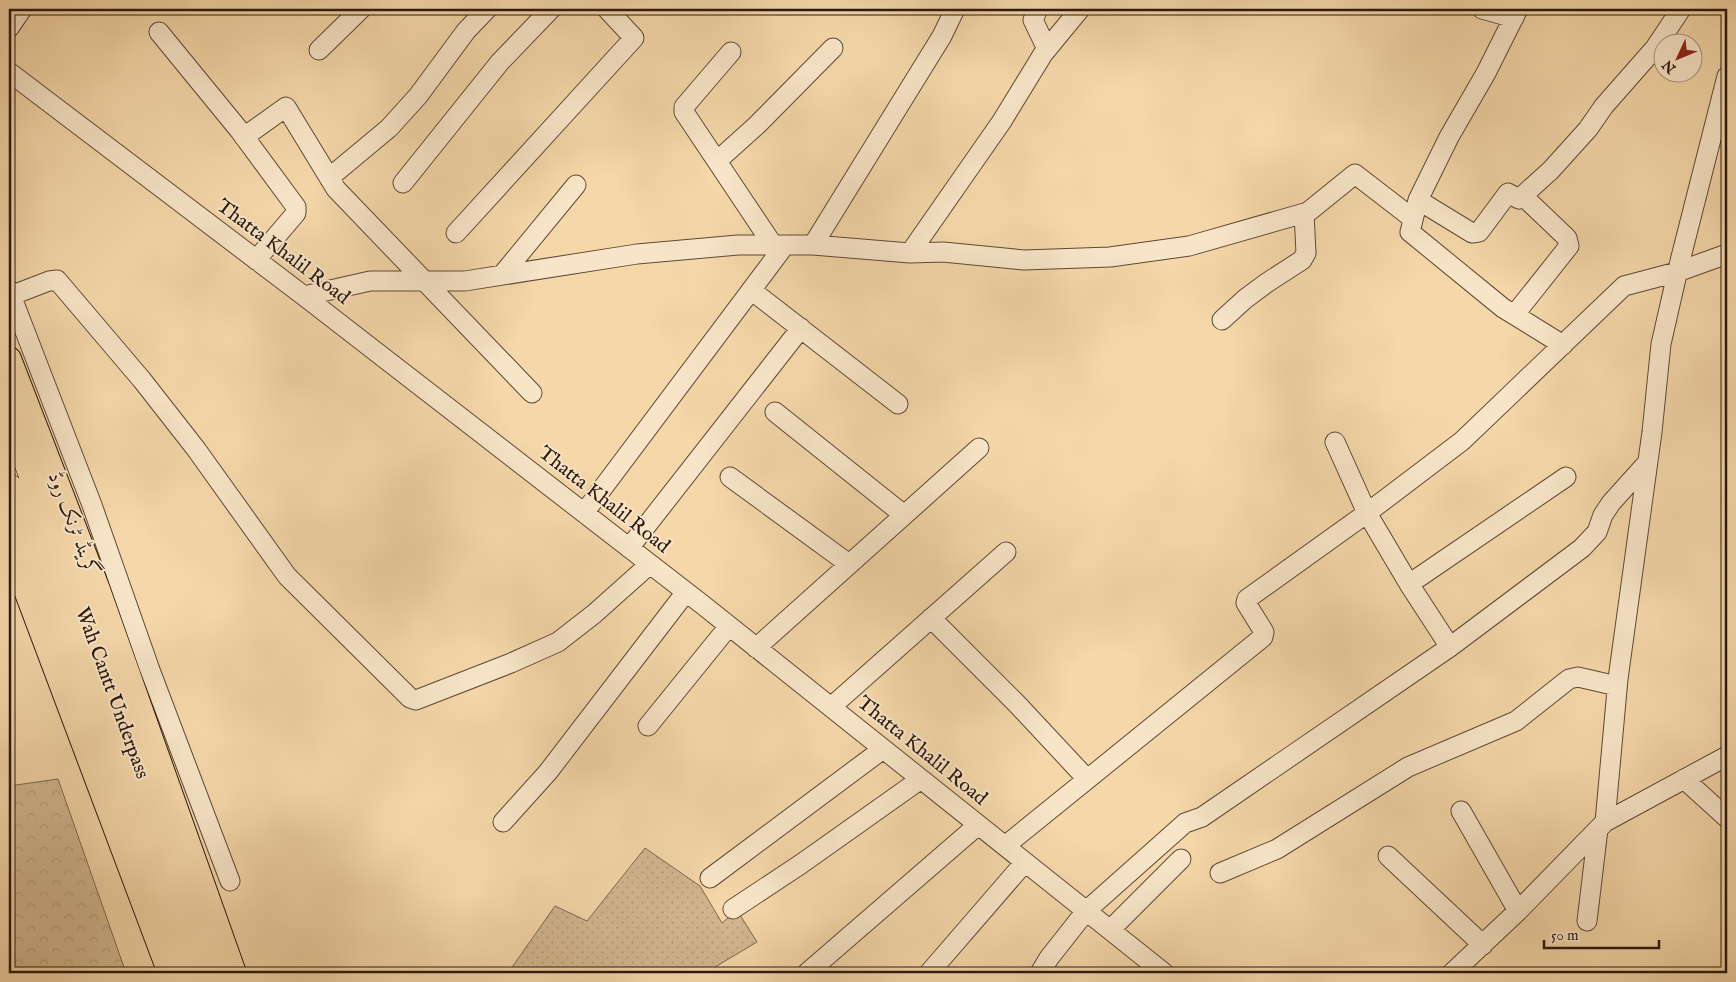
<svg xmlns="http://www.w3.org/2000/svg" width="1736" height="982" font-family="'IM FELL English',Amiri,serif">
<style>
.grass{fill:url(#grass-dots);stroke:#806850}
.forest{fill:url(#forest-crowns);stroke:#806850}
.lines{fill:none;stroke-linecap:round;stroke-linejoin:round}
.minor-casing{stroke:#5e4836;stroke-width:21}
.major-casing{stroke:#2c1810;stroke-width:26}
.highway-casing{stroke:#2c1810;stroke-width:29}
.minor{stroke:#f8e5c8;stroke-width:19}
.major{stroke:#f5d7aa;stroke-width:24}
.highway{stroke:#f5d7aa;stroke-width:28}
.labels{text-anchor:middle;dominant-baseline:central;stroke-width:4;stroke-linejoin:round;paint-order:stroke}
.street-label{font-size:20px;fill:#2c1810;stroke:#f8e5c8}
</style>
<defs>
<pattern id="grass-dots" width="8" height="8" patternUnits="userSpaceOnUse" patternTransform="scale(1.25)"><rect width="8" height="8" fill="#d3b790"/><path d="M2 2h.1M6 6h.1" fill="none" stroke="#b59d7b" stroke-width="1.8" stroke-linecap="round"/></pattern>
<pattern id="forest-crowns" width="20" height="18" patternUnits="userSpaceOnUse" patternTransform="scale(1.25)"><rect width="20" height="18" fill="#d3b790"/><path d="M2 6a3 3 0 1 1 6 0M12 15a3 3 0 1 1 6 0" fill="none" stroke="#b59d7b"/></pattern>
</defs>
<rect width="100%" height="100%" fill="#f5d7aa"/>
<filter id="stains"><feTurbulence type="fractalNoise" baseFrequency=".004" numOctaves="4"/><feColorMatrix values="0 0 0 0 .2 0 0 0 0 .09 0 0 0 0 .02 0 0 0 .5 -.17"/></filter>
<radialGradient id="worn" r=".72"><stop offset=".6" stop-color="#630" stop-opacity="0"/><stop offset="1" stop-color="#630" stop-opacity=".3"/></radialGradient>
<path class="grass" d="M645 848 700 886 722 923 737 910 757 942 705 973H508L555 906 587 921Z"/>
<path class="forest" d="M58 779 126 973H9V786Z"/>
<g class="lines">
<defs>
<path id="minor" d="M1038 9 1033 20 1047 49
M1482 9 1514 18
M1518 9 1486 73 1449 137 1418 200 1410 232 1503 308 1563 345
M9 28 22 9
M159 32 240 131 296 207V213L256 260
M319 50 361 9
M731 52 684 107V112L773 245
M9 72 304 296 703 605 1164 973
M244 137 286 107 336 189 532 393
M717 161 757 125 833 48
M329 178 389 128 418 96 466 31 487 9
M403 183 500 62 551 9
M1418 200 1472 233 1479 232 1508 193 1519 199 1551 170 1588 129 1604 106 1655 48 1681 9
M456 233 634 38 607 9
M813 245 942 36 955 9
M910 253 1002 121 1043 54 1080 9
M502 275 576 185
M9 290 92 505 150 670 230 881
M751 290 898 404
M10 296 49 281 57 280 142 380 196 449 287 576 410 698 416 700 511 663 558 642 594 614 650 564
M304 296 370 281H465L637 254 738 245H813L910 253 943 252 1024 260 1110 257 1189 246 1308 212 1355 174 1412 218
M1515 314 1569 246 1567 238 1523 196
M1222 320 1245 299 1268 282 1302 260 1306 253 1304 213
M775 412 904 515
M1335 442 1367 513 1409 584 1450 647
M730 477 849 564
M584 513 785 245
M629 548 801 328
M1409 584 1566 477
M931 618 1017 704 1087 779
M756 648 979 448
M831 707 1006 552
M648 726 729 626
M1684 779 1727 818
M1461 811 1518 911
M503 822 548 772 686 592
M1605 822 1727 756
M1005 846 1263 637 1264 632 1246 603 1247 599 1367 513 1462 441 1624 286 1677 272 1727 254
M1388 856 1483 945
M1220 873 1277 849 1408 767 1516 721 1569 679 1578 677 1617 686
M710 878 883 749
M733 909 801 864 921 779
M1587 921 1598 829
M1110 930 1181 859
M807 973 978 825
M929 973 1025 862
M1040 973 1049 958 1086 911 1185 823 1202 817 1450 647 1582 548 1597 532 1603 515 1611 503 1647 463
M1452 973 1518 911 1605 822 1618 679 1652 432 1661 344 1680 261 1727 76"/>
<path id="major" d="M9 359 97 587 234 973
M9 545 170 973"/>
<path id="highway" d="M9 414 30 467 213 973
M9 488 190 973"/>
</defs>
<use href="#minor" class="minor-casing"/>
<use href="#major" class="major-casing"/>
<use href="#highway" class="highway-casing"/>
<use href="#minor" class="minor"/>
<use href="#major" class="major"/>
<use href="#highway" class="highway"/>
</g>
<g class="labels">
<g class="street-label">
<text transform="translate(283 252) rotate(37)">Thatta Khalil Road</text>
<text transform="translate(604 500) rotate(38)">Thatta Khalil Road</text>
<text transform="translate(73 524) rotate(69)">گرینڈ ٹرنک روڈ</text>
<text transform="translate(112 693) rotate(70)">Wah Cantt Underpass</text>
<text transform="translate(922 751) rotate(39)">Thatta Khalil Road</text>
</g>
</g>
<rect width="1736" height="982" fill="none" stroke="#f5d7aa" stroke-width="30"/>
<rect x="10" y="10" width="1716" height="962" fill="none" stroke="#2c1810" stroke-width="2.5"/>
<rect x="15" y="15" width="1706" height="952" fill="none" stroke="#2c1810"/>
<g transform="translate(1678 58) rotate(226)"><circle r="24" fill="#f8e5c8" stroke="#a6937e"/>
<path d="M0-4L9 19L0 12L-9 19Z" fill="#8f2418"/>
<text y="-8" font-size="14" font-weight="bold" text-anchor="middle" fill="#2c1810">N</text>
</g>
<path d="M1544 940v8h115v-8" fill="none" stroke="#2c1810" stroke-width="2.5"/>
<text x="1551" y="940" font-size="15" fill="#2c1810" stroke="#f8e5c8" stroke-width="4" paint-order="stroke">50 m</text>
<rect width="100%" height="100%" filter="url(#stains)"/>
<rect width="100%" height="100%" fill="url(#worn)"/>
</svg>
